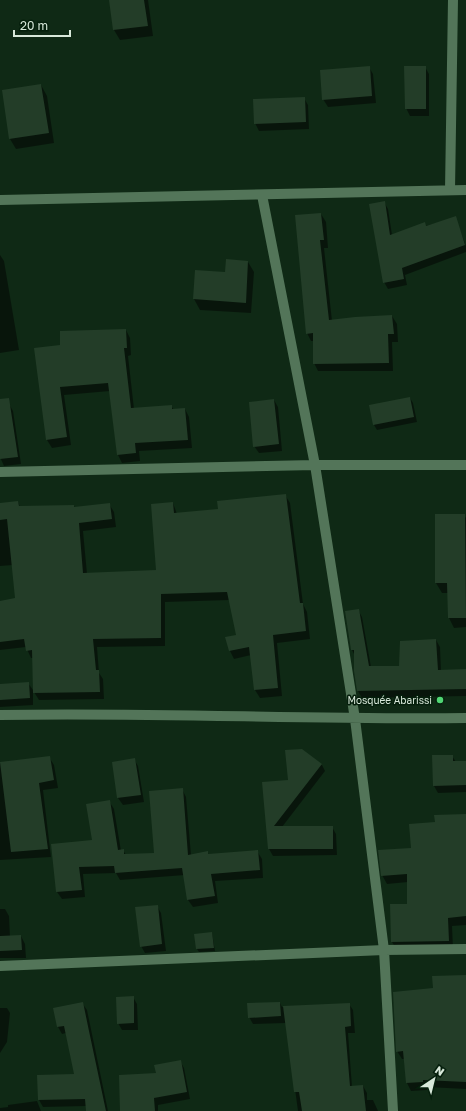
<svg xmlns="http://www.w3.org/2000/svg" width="466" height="1111" font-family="'Golos Text',sans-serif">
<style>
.shadow{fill:#0007}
.building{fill:#233d28}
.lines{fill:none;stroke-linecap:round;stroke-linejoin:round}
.minor{stroke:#537559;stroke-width:10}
.poi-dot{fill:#50d674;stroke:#051f0c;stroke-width:1.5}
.labels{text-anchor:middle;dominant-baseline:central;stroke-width:3;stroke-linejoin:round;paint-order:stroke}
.poi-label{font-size:10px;fill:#d8e8da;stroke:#051f0c;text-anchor:end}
</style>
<rect width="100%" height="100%" fill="#0f2915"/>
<path class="shadow" d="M110 0H148L153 36 120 40 114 30Z
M369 67 373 74 376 103 328 107 323 99Z
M425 67 429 74V116H410L406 108Z
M41 85 47 96 54 143 16 149 10 139Z
M304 98 308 105 309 129 259 131 255 123Z
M384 202 388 209 392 235 455 218 466 246V252L405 275 407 285 388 289 384 282Z
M321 214 326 222 328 248H324L332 321 392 316 397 324 398 342H392L393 371H318L314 363V341H311L307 333Z
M0 255 4 261 19 350 0 353Z
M248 262 254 272 251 313 200 310 194 299 196 271 226 273Z
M126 330 130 338 131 355 128 356 134 409 171 406 174 410 185 409 189 417 192 448 139 451 140 461 122 463 118 455 110 391 64 395 71 445 52 448 47 440 61 346Z
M410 398 413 403 417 422 377 430 374 425Z
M274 400 278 407 282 451 259 453 254 446Z
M9 404 13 411 21 464 4 466 0 457V405Z
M285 495 290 503 303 604 307 612 310 639 277 643 282 696 260 698 255 690 251 655 234 659 230 651 237 636 230 600 165 602V646L97 647 99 673 103 679 104 699 39 700 34 692 33 658H31L26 647 0 650V602L16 599 13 565 0 566V504L18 502 20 507 74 506 75 508 109 504 114 512 116 527 83 531 87 574 157 571 173 503 177 514 219 510Z
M436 515H464L466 518V627L454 628 449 618 448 593H442L436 583Z
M358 610 362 617 371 667H400L436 640 440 647 441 671 466 670V696L362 698 358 691 355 656 352 650Z
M28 683 33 690V705L0 707V685Z
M302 750 322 765 325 771 282 827H332L336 834 337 855 273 856 269 849 263 783 289 781Z
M433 756H452L456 762 466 761V792L438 793 434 786Z
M49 757 54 765 58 788 43 790 51 857 0 860V763Z
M134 759 138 766 144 802 123 805 118 798Z
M182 789 186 797 191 855 207 853 209 855 257 851 262 859 263 878 215 881 218 903 193 907 188 900 185 875 120 880 116 873 83 874 85 897 62 899 57 892 93 840 109 801 114 809 121 851 123 850 126 855 155 854Z
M466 815V925L452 926 453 949 397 950 392 942 408 905V882L387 884 382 875 412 849 436 823Z
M157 906 161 913 166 951 145 953 141 946Z
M0 909H5L9 916 10 937 21 936 25 944 26 958H0Z
M212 933 215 951 199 952 197 949Z
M466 976V1089L427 1087V1090L411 1091 407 1083 404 1059H402L397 1051 434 989Z
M133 997 137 1004 138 1030H122L118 1023Z
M82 1003 87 1010 108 1111H87V1106L43 1107 39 1100 75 1075 66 1033 62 1034 58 1027 54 1009Z
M280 1003 282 1007 349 1004 353 1010 355 1033H348L352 1087 363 1086 367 1093V1100H373L378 1111H298L286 1023 253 1024 249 1017Z
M0 1008H7L10 1013 7 1042 0 1053Z
M180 1061 184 1068 190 1099 158 1105V1111H121L157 1074Z
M37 1101 41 1111H0V1108L8 1107V1105Z"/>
<path class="building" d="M109 0H144L148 26 113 30Z
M370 66 372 96 322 100 320 70Z
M404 66H426V109H405Z
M41 84 49 133 9 139 2 90Z
M305 97 306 122 254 124 253 99Z
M385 201 390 235 425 222 426 226 456 216 465 245 402 268 404 279 383 283 369 204Z
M321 213 324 240H320L329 320 355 317 392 315 394 334H388L389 363 313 364V333L306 334 295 215Z
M226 259 248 261 246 303 193 299 195 270 225 272Z
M126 329 127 348H124L131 408 172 405V409L185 408 188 440 135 443 136 453 117 455 108 383 60 387 67 437 46 440 34 348 60 345V331Z
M410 397 414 417 373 425 369 405Z
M9 398 18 457 0 459V399Z
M274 399 279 444 253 447 249 402Z
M286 494 300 603H303L306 631 273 635 278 688 254 690 249 647 229 651 225 637 236 635 227 592 161 594V638L93 639 96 670H99L100 692 33 693 32 650 26 651 24 639 0 642V601L15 598 7 519 0 520V503L18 501 19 506 74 505V507L110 503 112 519 79 523 83 573 156 570 151 504 173 502 174 513 218 509 217 501Z
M435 514H465L466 618H448L447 583H435Z
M359 609 369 666H399L400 641 436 639 438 670 466 669V689L357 691 354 671V650H351L345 611Z
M29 682 30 698 0 700V684Z
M302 749 322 764 274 826H333V849H268L262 782 288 780 285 750Z
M432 755H453V761H466V785L433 786Z
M50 756 54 780 39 783 48 849 11 852 0 762Z
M135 758 141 795 117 798 112 762Z
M183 788 188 855 208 851V854L258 850 260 870 211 874 215 896 187 900 182 868 115 873 114 866 79 867 82 890 56 892 51 844 92 840 86 804 110 800 118 850 124 849V854L154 853 149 791Z
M466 814V916L448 918 449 941 391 942 390 904H407V874L381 876 378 850 411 848 409 824 435 822 434 815Z
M158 905 162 944 140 947 135 907Z
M212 932 214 948 196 949 194 934Z
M21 935 22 950 0 951V936Z
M466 975V1082L423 1080V1082L406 1083 403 1051 396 1052 393 992 433 988 432 976Z
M134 996V1023L117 1024 116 997Z
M83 1002 89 1031 106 1111H86L85 1099 38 1100 37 1075 74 1074 64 1026 57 1027 53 1008Z
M280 1002 281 1016 248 1018 247 1003Z
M350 1003 351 1026 345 1027 350 1086 363 1085 366 1111H302L299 1092H294L283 1006Z
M181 1060 187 1092 154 1098 155 1111H120L119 1075 156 1073 154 1065Z"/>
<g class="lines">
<path class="minor" d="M450 190 453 0
M262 195 315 465 355 719 384 950 393 1111
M0 200 466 190
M0 472 315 465H466
M0 715C155 712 311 720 466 718
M0 966 384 950 466 949"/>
</g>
<circle class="poi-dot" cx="440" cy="700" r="4"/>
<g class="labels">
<g class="poi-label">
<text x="432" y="700">Mosquée Abarissi</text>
</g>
</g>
<g transform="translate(434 1079) rotate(35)" stroke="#051f0c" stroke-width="3" paint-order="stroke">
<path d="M0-3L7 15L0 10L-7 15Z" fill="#d8e8da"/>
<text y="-6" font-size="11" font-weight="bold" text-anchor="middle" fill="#d8e8da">N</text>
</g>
<path d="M14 30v6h56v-6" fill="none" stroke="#d8e8da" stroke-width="2"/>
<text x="20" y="30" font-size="12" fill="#d8e8da" stroke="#051f0c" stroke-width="3" paint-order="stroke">20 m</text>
</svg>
